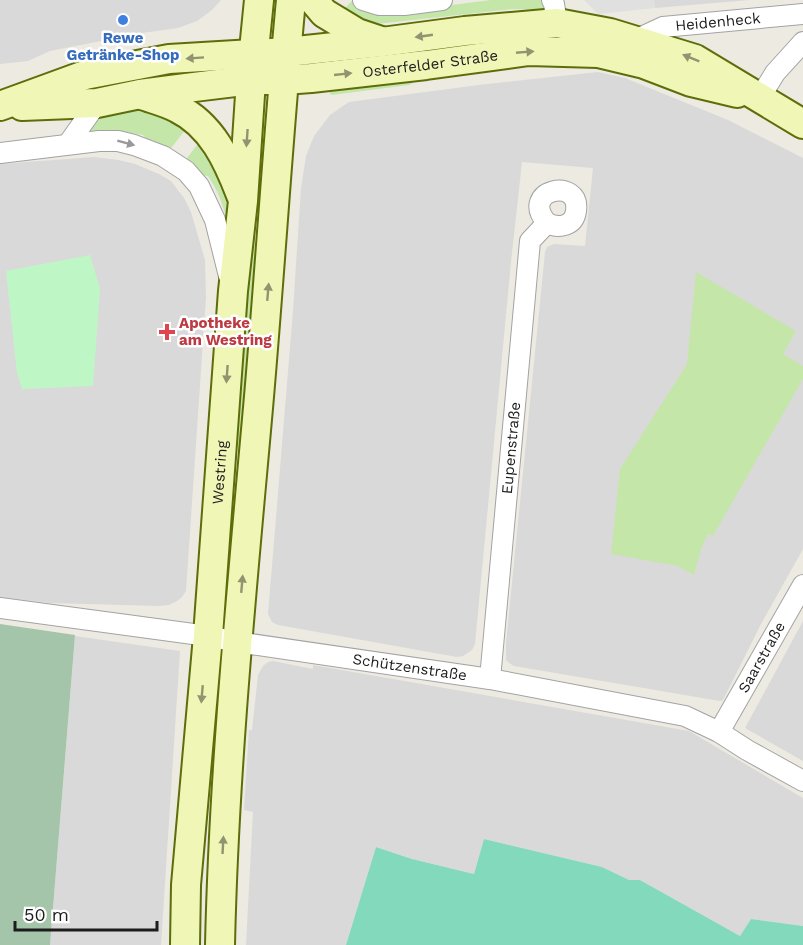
<svg xmlns="http://www.w3.org/2000/svg" width="803" height="945" font-family="'Work Sans',sans-serif">
<style>
.residential{fill:#dad9d9}
.grass{fill:#c4e6a9}
.cemetery{fill:#a4c5aa}
.park{fill:#bff6c6}
.pitch{fill:#82d9bc}
.parking{fill:#e0e0e0}
.lines{fill:none;stroke-linecap:round;stroke-linejoin:round}
.minor-casing{stroke:#a3a3a3;stroke-width:22}
.secondary-casing{stroke:#5d6d09;stroke-width:32}
.minor{stroke:#fff;stroke-width:20}
.secondary{stroke:#f0f6b6;stroke-width:28}
.oneway{fill:#919471}
.oneway2{fill:#999}
.shop-dot{fill:#3f7fe0;stroke:#fff;stroke-width:2}
.health-dot{fill:#e0444e;stroke:#fff;stroke-width:2}
.labels{text-anchor:middle;dominant-baseline:central;stroke-width:5;stroke-linejoin:round;paint-order:stroke}
.street-label{font-size:15px;fill:#1c1c1c;stroke:#fff}
.shop-label{font-size:15px;font-weight:bold;fill:#366cbe;stroke:#fff}
.health-label{font-size:15px;font-weight:bold;fill:#be3a42;stroke:#fff;text-anchor:start}
</style>
<rect width="100%" height="100%" fill="#edeae2"/>
<path class="residential" d="M0 0H221L212 10 197 21 178 28 142 33 50 51 28 61 0 64Z
M654 0H750L655 8Z
M598 72 625 78 728 120 803 158V549L761 624 723 700 720 701 514 666 509 663 506 660V643L545 252 547 247 554 244 585 246 593 168 522 162 511 262 475 644 472 650 463 656 457 657 278 625 272 622 268 614 293 311 301 188 306 156 314 136 330 115 349 102 479 85Z
M94 157 119 160 135 164 159 174 171 181 184 198 191 212 205 260 206 297 186 591 182 597 177 601 169 605 159 606 49 603 0 597V164Z
M803 621V761L745 728Z
M75 636 180 651 161 945H50Z
M273 661 313 669V665L689 731 803 798V926L751 919 740 936 640 880H629L602 867 484 839 474 874 412 859 376 847 346 945H246L253 812 244 810 249 730H252L258 675 263 666 268 662Z"/>
<path class="grass" d="M491 0H541L543 3 544 10 513 9 376 24 368 23 339 14 352 1C384 18 455 4 491 0Z
M413 77V83L409 85 332 95 330 94 329 84Z
M144 107 189 125 168 152 150 144 143 135 114 130 84 132 104 110Z
M265 119 255 237V303L234 542 238 467V388L257 120Z
M203 137 231 201 229 237 221 225 226 217C222 202 217 189 208 176L199 175 184 162Z
M696 272 796 331 783 354 803 366V379L713 536 708 534 701 549 694 575 678 566 611 554 620 469 687 364Z"/>
<path class="cemetery" d="M0 624 75 635 50 945H0Z"/>
<path class="park" d="M90 255 100 289 93 386 22 389 17 373 6 271Z"/>
<path class="pitch" d="M484 839 602 867 629 880H640L740 936 751 919 803 926V945H346L376 847 412 859 474 874Z"/>
<path class="parking" d="M584 0H654L655 8 598 14Z"/>
<g class="lines">
<defs>
<g id="minor">
<path d="M363 0 379 5H404L442 0"/>
<path d="M552 0 554 4 557 23"/>
<path id="s1" d="M635 40 663 27 803 14"/>
<path d="M759 99 775 73 803 42"/>
<path d="M68 144 97 103"/>
<path d="M0 153 99 141H118L134 145 163 156 186 171 199 186 215 220 229 276"/>
<path id="s2" d="M0 608 208 636 237 642 490 679 685 716 719 732 747 750 803 781"/>
<path id="s3" d="M490 679 530 241 547 223C559 229 574 226 576 211 581 176 518 190 547 223"/>
<path id="s4" d="M719 732 803 585"/>
</g>
<g id="secondary">
<path d="M313 0 324 13 357 33 381 41"/>
<path d="M142 95C153 99 166 102 177 108 212 125 228 161 241 195"/>
<path d="M0 106 85 75 169 59 287 52 382 42 465 31 557 23 610 33 695 59 803 124"/>
<path id="s5" d="M22 106 97 103 140 94 186 88 251 80H284L311 78 426 65 529 51 598 53 644 64 691 82 737 93"/>
<path id="s6" d="M185 945 186 885 208 636 233 291 243 201 251 80 259 0"/>
<path d="M220 945C224 766 242 587 258 408 270 272 278 136 291 0"/>
</g>
</defs>
<use href="#minor" class="minor-casing"/>
<use href="#secondary" class="secondary-casing"/>
<use href="#minor" class="minor"/>
<use href="#secondary" class="secondary"/>
</g>
<defs><path id="oneway-solid" d="M-6-.8H1V-3.2L6.5 0L1 3.2V.8H-6Z" transform="scale(1.5)"/></defs>
<g class="oneway">
<use href="#oneway-solid" transform="translate(424 36) rotate(172)"/>
<use href="#oneway-solid" transform="translate(525 52) rotate(-5)"/>
<use href="#oneway-solid" transform="translate(195 58) rotate(176)"/>
<use href="#oneway-solid" transform="translate(691 58) rotate(-158)"/>
<use href="#oneway-solid" transform="translate(343 74) rotate(-6)"/>
<use href="#oneway-solid" transform="translate(247 138) rotate(94)"/>
<use href="#oneway-solid" transform="translate(268 292) rotate(-85)"/>
<use href="#oneway-solid" transform="translate(227 374) rotate(94)"/>
<use href="#oneway-solid" transform="translate(242 584) rotate(-85)"/>
<use href="#oneway-solid" transform="translate(202 694) rotate(95)"/>
<use href="#oneway-solid" transform="translate(223 845) rotate(-87)"/>
</g>
<use class="oneway2" href="#oneway-solid" transform="translate(126 143) rotate(15)"/>
<circle class="shop-dot" cx="123" cy="20" r="6"/>
<path class="health-dot" d="M164 323h6v6h6v6h-6v6h-6v-6h-6v-6h6z"/>
<g class="labels">
<g class="street-label">
<text stroke="none"><textPath href="#s1" startOffset="86">Heidenheck</textPath></text>
<text stroke="none"><textPath href="#s5" startOffset="411">Osterfelder Straße</textPath></text>
<text stroke="none"><textPath href="#s3" startOffset="232">Eupenstraße</textPath></text>
<text stroke="none"><textPath href="#s6" startOffset="474">Westring</textPath></text>
<text stroke="none"><textPath href="#s4" startOffset="86">Saarstraße</textPath></text>
<text stroke="none"><textPath href="#s2" startOffset="414">Schützenstraße</textPath></text>
</g>
<g class="shop-label">
<text x="123" y="38">Rewe<tspan x="123" dy="17">Getränke-Shop</tspan></text>
</g>
<g class="health-label">
<text x="179" y="323">Apotheke<tspan x="179" dy="17">am Westring</tspan></text>
</g>
</g>
<path d="M15 921v9h142v-9" fill="none" stroke="#1c1c1c" stroke-width="3"/>
<text x="24" y="921" font-size="18" fill="#1c1c1c" stroke="#ffffff" stroke-width="4.5" paint-order="stroke">50 m</text>
</svg>
